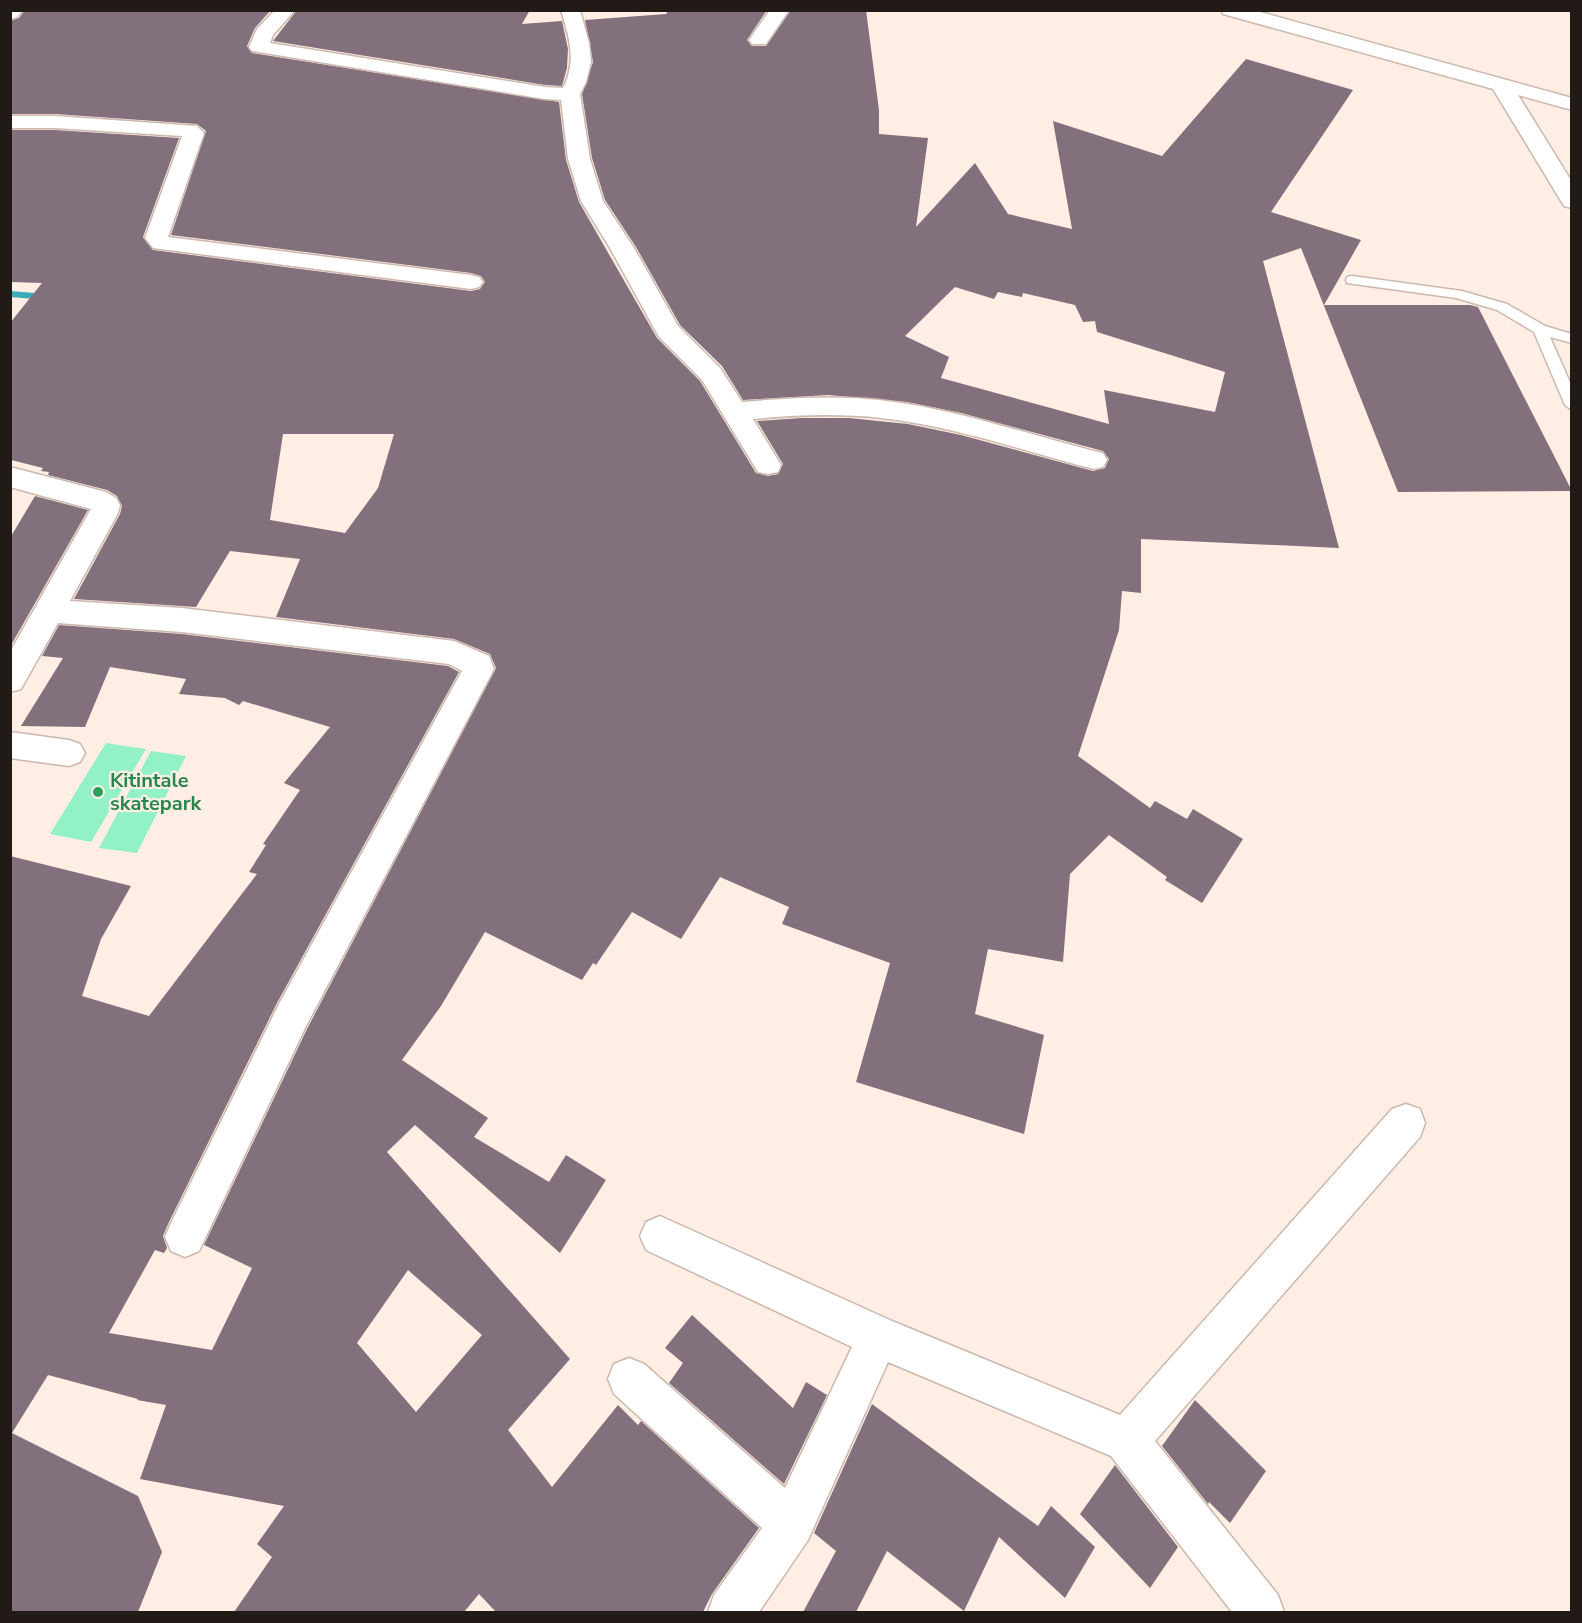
<svg xmlns="http://www.w3.org/2000/svg" width="1582" height="1623" font-family="'Nunito Sans',sans-serif">
<style>
.green{fill:#92f1c6}
.lines{fill:none;stroke-linecap:round;stroke-linejoin:round}
.stream{fill:#3aabb7;fill-rule:evenodd}
.building{fill:#82707c;fill-rule:evenodd}
.service-casing{stroke:#ccb8ac;stroke-width:3}
.minor-casing{stroke:#ccb8ac;stroke-width:3}
.service{fill:#fff;fill-rule:evenodd}
.minor{fill:#fff;fill-rule:evenodd}
.leisure-dot{fill:#2e9e5b;stroke:#ffeee4;stroke-width:2}
.labels{text-anchor:middle;dominant-baseline:central;stroke-width:4.5;stroke-linejoin:round;paint-order:stroke}
.leisure-label{font-size:20px;font-weight:bold;fill:#27864d;stroke:#ffeee4;text-anchor:start}
</style>
<rect width="100%" height="100%" fill="#ffeee4"/>
<path class="green" d="M106 743 146 749 91 842 50 834Z
M151 751 186 756 137 853 99 848Z"/>
<g class="lines">
<path class="stream" d="M10 291 47 294 52 297 47 300 10 297Z"/>
</g>
<path class="building" d="M25 10H271L255 28 247 46 252 53 559 102 566 160 579 202 657 338 700 381 756 473 768 476 778 474 783 464 757 421 801 418H849L908 424 961 435 1093 471 1105 468 1109 459 1103 451 961 413 907 402 828 395 743 400 722 366 680 325 636 247 605 200 592 158 582 94 593 62 585 20 666 14 669 10H767L747 40 752 46H766L791 10H866L879 110V134L928 138 916 227 975 163 1008 214 1072 229 1053 121 1162 156 1246 59 1353 90 1271 212 1361 240 1324 305H1470L1478 307 1572 491 1398 492 1301 248 1263 261 1339 548 1141 539V593L1122 591 1119 630 1078 756 1150 808 1155 801 1187 819 1193 809 1243 839 1202 903 1165 880 1167 877 1109 835 1070 874 1063 962 988 949 975 1014 1044 1035 1024 1134 856 1082 890 963 782 924 789 907 720 877 681 939 632 912 596 965 593 963 582 980 485 932 441 1006 402 1060 488 1118 474 1137 549 1182 566 1155 606 1180 560 1253 415 1125 387 1152 570 1359 508 1430 552 1487 618 1405 638 1425 641 1421 759 1528 712 1594 703 1612H496L479 1594 464 1612H234L272 1557 257 1544 284 1506 140 1479 166 1405 137 1400 138 1399 48 1375 12 1433 138 1496 162 1552 138 1612H10V856L131 886 101 939 82 996 149 1016 257 874 249 872 266 845 263 844 300 790 284 783 330 727 243 701 239 705 225 698 179 694 186 679 110 667 85 727 21 726 63 658 42 656 59 625 182 634 448 666 459 672 277 1003 169 1222 163 1236 167 1248 164 1253 155 1250 109 1333 212 1350 252 1268 204 1245 307 1029 496 668 490 654 454 639 276 617 300 559 230 551 196 607 74 599 120 514 122 506 117 496 107 490 48 475 49 472 41 471 43 468 11 460 10 323 42 283 10 282V130H55L179 138 143 237 153 250 471 291 480 289 485 282 481 276 471 273 171 235 206 131 197 124 55 114H10V21L19 18ZM955 287 994 299 998 292 1022 297 1023 293 1075 305 1083 322 1095 321 1097 332 1225 372 1215 412 1104 390 1109 424 941 378 949 357 905 336ZM283 434H394L378 488 345 533 270 520ZM408 1270 482 1335 416 1412 357 1343Z
M297 10H530L522 24 562 21 568 49 567 68 562 86 545 85 273 41Z
M35 496 88 510 10 647V538Z
M692 1315 793 1408 806 1382 827 1395 784 1484 669 1383 683 1363 665 1348Z
M1195 1400 1266 1471 1230 1523 1209 1502 1208 1504 1162 1446Z
M872 1404 1038 1526 1051 1506 1095 1547 1065 1598 999 1537 964 1611 887 1551 856 1612H803L836 1551 814 1533Z
M1115 1465 1178 1547 1150 1588 1080 1514Z"/>
<g class="lines">
<defs>
<path id="service" d="M1352 276 1462 291 1507 304 1545 326 1572 334V343L1550 337 1572 387V410L1565 405 1534 332 1497 310 1456 298 1347 283 1346 280 1347 277Z"/>
<path id="minor" d="M10 10H23L17 17 10 19Z
M275 10H295L273 35 270 43 545 87 563 88C577 61 569 37 561 10H580L589 43 591 62 586 82 580 94 590 159 603 201 634 248 678 326 720 368 742 402C787 398 834 395 879 400 952 408 1023 433 1094 451L1103 453 1107 460 1103 467 1094 469C1024 451 953 426 881 418 838 413 795 415 753 419L781 465 778 472 768 474 758 472 702 380 659 337 610 248 581 201 568 159 561 100 545 99 252 51 249 47 257 29Z
M770 10H789L766 44H752L749 40Z
M1221 10H1253L1572 98V110L1518 95 1572 182V208L1564 206 1561 201 1493 89 1223 14Z
M10 116H55L197 126 204 133 168 237 471 275 479 277 483 282 479 287 471 289 153 248 145 238 182 136 55 128H10Z
M10 467 106 492 116 498 120 505 118 513 70 601 182 608 454 641 489 656 494 669 305 1028 199 1251 185 1257 171 1251 165 1237 171 1223 279 1004 462 671 449 664 182 632 58 623 21 689 10 692V652L91 509 10 487Z
M10 732 69 740 80 744 85 753 80 762 69 766 10 758Z
M1406 1104 1420 1109 1425 1123 1420 1137 1155 1441 1278 1595 1284 1612H1232L1111 1456 888 1362 808 1540 759 1612H708L714 1595 762 1528 614 1394 608 1379 614 1364 629 1358 644 1364 785 1488 852 1347 646 1250 640 1236 646 1222 660 1216 892 1321 1120 1415 1392 1109Z"/>
</defs>
<use href="#service" class="service-casing"/>
<use href="#minor" class="minor-casing"/>
<use href="#service" class="service"/>
<use href="#minor" class="minor"/>
</g>
<circle class="leisure-dot" cx="98" cy="792" r="6"/>
<g class="labels">
<g class="leisure-label">
<text x="110" y="780">Kitintale<tspan x="110" dy="23">skatepark</tspan></text>
</g>
</g>
<rect width="1582" height="1623" fill="none" stroke="#211a16" stroke-width="24"/>
</svg>
